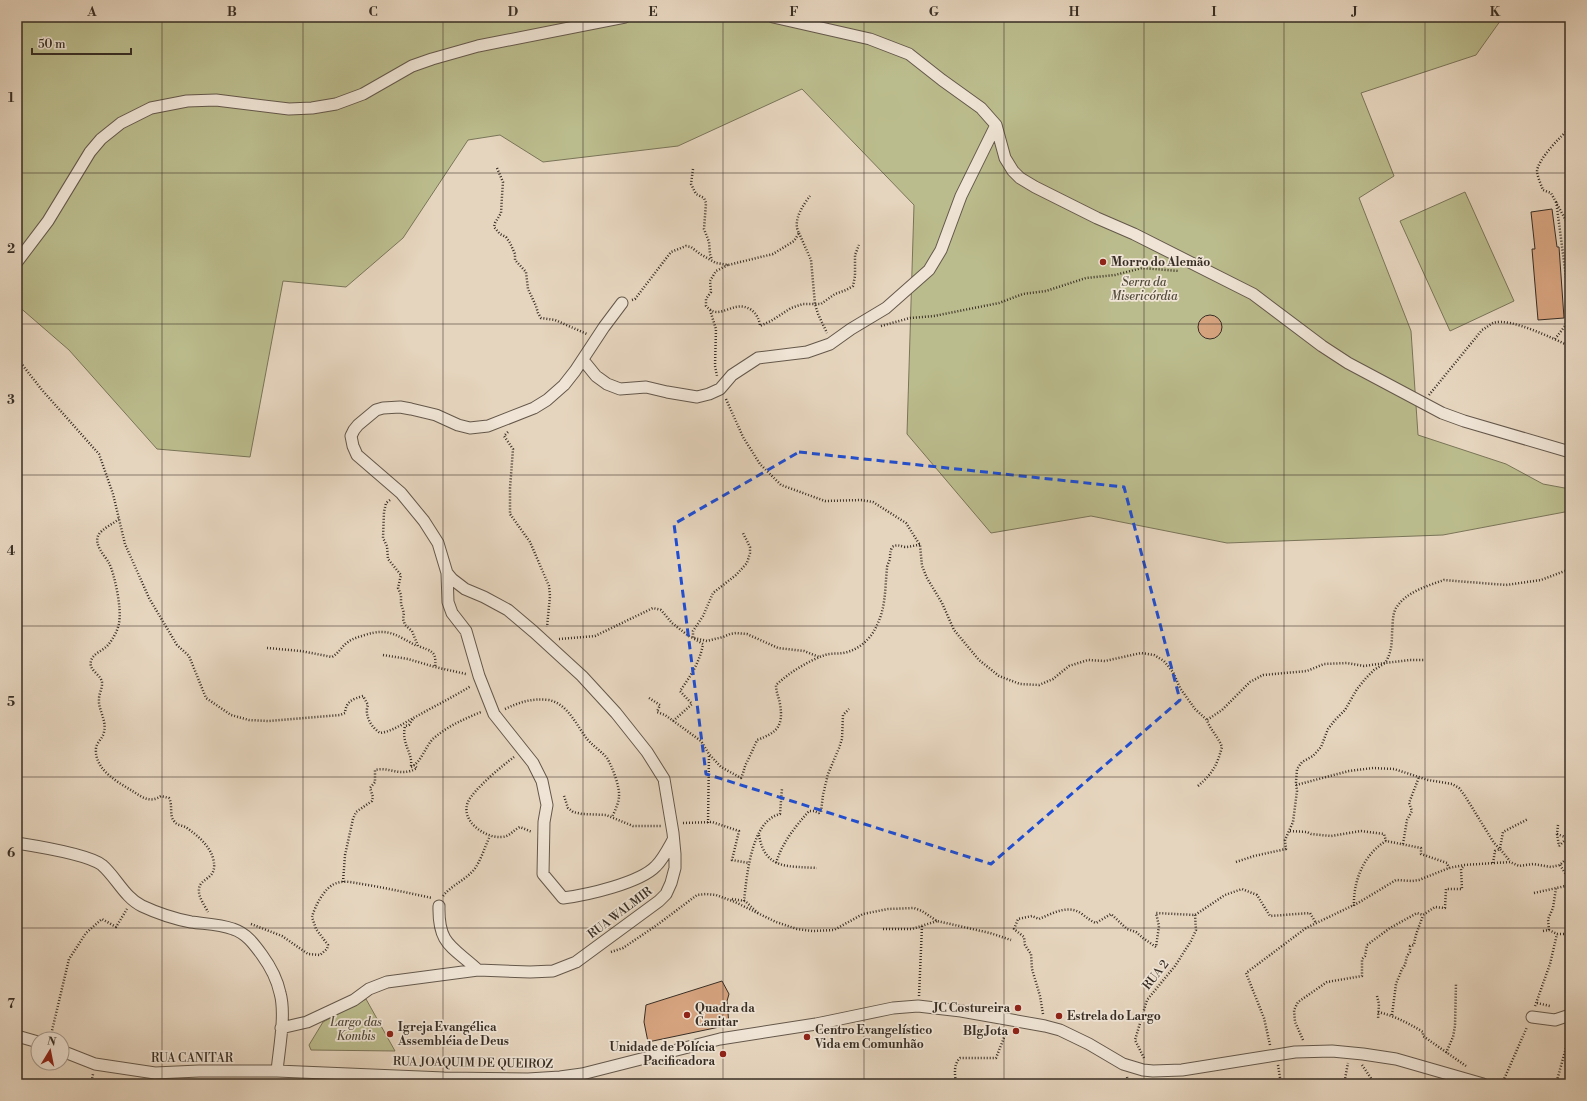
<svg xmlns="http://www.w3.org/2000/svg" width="1587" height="1101" font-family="'Libre Bodoni',serif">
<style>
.green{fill:#bbbc8d;stroke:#7a7559}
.building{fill:#d6a37f;stroke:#382e25}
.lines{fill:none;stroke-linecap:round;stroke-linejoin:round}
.street-casing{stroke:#64584b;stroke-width:13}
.path{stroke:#382e25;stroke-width:2.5;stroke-dasharray:1 2;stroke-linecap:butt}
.street{stroke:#efe4d5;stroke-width:11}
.marked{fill:none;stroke:#1d4ed8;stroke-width:3;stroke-dasharray:8 5;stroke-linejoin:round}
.grid{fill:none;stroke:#382e25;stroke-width:1;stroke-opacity:0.55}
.poi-dot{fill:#8f2418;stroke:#efe4d5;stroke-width:1.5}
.labels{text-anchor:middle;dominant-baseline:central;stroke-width:3.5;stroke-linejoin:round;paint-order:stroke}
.poi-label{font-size:12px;font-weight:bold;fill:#382e25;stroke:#efe4d5;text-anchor:start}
.park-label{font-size:12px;font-style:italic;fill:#524a3a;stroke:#efe4d5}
.street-label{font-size:12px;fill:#382e25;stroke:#efe4d5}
.neatline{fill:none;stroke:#382e25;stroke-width:1.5}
.grid-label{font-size:13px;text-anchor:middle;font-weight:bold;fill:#382e25}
</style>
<rect width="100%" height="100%" fill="#e6d5be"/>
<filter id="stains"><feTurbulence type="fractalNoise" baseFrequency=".005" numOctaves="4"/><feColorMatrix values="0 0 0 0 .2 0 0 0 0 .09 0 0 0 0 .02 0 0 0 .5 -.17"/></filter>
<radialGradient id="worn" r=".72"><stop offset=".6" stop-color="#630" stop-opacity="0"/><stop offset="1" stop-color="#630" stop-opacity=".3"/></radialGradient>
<path class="green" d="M17 17H1503L1476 55 1361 93 1394 176 1359 198 1411 331 1418 435 1506 464 1543 484 1570 489V511L1443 535 1227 543 1091 516 991 533 907 434 914 205 802 89 678 146 543 162 500 135 468 140 403 238 346 287 283 281 250 457 157 449 69 350 17 305Z
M1465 192 1514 301 1450 331 1400 221Z
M366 999 395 1051 311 1050 309 1045 323 1022Z"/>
<path class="building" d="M1552 209 1557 247H1559L1564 318 1538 320 1532 249H1535L1531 212Z
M1198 327a12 12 0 1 1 24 0a12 12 0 1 1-24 0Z
M722 981 729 994 727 1001 729 1025 648 1042 644 1022 646 1005Z"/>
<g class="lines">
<defs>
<path id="street" d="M773 17 870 39 909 54 942 80 981 108 996 125 1005 158 1013 171 1020 178 1035 187 1097 218 1134 234 1253 294 1322 346 1348 363 1442 413 1464 421 1570 452
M17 262 48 221 90 152 101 139 121 123 151 108 187 101 216 100 289 109 312 108 336 104 363 94 412 66 432 59 478 46 625 17
M622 303 604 327 575 371 564 385 547 400 534 408 488 426 470 428 458 425 436 415 411 409 400 407 383 408 376 410 358 425 354 430 351 436 353 446 357 455 401 493 424 521 438 543 447 573 448 602 452 613 466 631 479 676 494 714 533 763 542 781 547 805 544 822 543 874 563 898C587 895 640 883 656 866 663 859 668 849 673 840
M583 360 596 376 607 384 620 389 646 387 667 392 697 397 709 394 720 389 732 375 758 358 807 352 830 344 851 329 886 308 929 270 941 250 961 196 996 125
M17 843C36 846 88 854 102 865 116 877 125 898 142 906 157 913 175 919 191 922 205 924 219 924 233 929 246 933 254 944 262 955 270 966 277 979 280 993 286 1014 279 1049 277 1071
M439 906C438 945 452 946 478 970
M1532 1017 1555 1020 1570 1015
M281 1028 307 1022 354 1000 369 989 387 982 478 970 530 972 553 971 576 962 659 901 666 894 671 883 675 868V854L673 833 664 779 647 752 616 713 582 676 534 632 508 610 484 597 465 589 452 579 447 573
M17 1036 38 1042
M62 1051 95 1064 155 1073 199 1071H277L444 1078 528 1079 560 1077 582 1074 720 1039 816 1024 893 1008 918 1006 961 1011 1045 1026 1060 1030 1089 1044 1123 1064 1143 1070 1153 1071 1182 1070 1295 1052 1332 1051 1363 1054 1396 1059 1483 1084"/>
</defs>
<use href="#street" class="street-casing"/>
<path class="path" d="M1570 128C1561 136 1537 160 1537 172 1538 178 1541 185 1543 190L1551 193 1570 228
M497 168 503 182 502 196 501 213 495 223 494 227 500 234 506 237 510 243 515 254V260L526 272 528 289 536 306 538 313 541 318 555 320 587 334
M693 169 691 184 696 194 704 198 706 203 704 229 709 242 710 254 712 260
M799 233 811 260 815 304 818 314 827 333
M728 265 716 271 710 281 711 292 706 299V306C709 309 712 312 717 312 723 312 730 308 736 307 749 304 759 314 760 326L771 321 791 308 803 304H821L835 294 846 290 853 286 855 276V255L859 245
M632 300 635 299 671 252 686 246 691 247 700 254 716 263 728 265 773 254 794 241 799 233C792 221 803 205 810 196
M710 310 716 329 715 366 717 376
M881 326 910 318 934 316 999 303 1023 294 1046 291 1086 278 1115 275 1142 268 1179 271
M1555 339 1565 326 1569 316 1566 277 1556 200
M17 358 42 390 99 454 113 494 125 544 149 598 177 645 189 656 206 698 231 715 249 720 269 721 340 715 345 713C346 701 353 699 363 696L368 705C364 715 371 727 380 733 394 731 405 722 417 716 435 706 453 697 471 686
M1429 395 1482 330C1486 328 1489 325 1493 323 1511 317 1553 339 1570 346
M726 399 743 437 760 464 781 485 825 501 861 500 873 502 906 523 920 545 922 566 927 578 942 603 954 630 979 660 999 676 1020 684 1039 685 1053 679 1069 666 1088 660 1105 661 1141 653 1154 655 1164 661 1173 672 1180 688 1195 709 1207 720
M508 432 504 436 513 449 510 488V514L530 542 549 586 550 596 547 627
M390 500 386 503 384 512 383 538 387 546 388 559 401 575 398 588 401 595V604L404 613 403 619 405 625 412 631 418 646C431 651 437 651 435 667
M119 519C113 524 101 529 98 536 94 545 105 556 109 563 115 575 122 610 119 623 118 630 113 639 108 645 103 651 93 653 91 661 88 671 103 675 102 684 102 689 99 694 99 699 98 710 107 720 104 732 103 738 97 742 96 748 94 770 118 782 134 792 143 798 151 803 161 796L169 798C173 805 169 815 174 821 177 826 183 825 187 828 198 836 209 845 213 858 219 880 200 877 199 889 198 897 205 906 208 912
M559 639 595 636 653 608 661 610 672 623 690 637 707 641 723 637 730 634 736 633 747 634 778 648 804 651 819 657
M267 648 301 651 332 657C339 653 342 646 348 642 353 638 359 637 365 635 389 627 397 636 417 646
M383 655 408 659 435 667 466 674
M649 698 660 705 657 712 665 715 701 741 709 754 721 767 741 778C744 772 744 767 747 762 750 755 754 748 757 740 776 733 784 727 780 704 779 698 776 692 776 685 790 672 808 661 825 655 831 653 837 654 843 653 859 650 871 639 877 625 886 607 885 587 887 568 887 565 889 562 890 559 890 555 890 552 892 547 897 544 900 546 905 547 910 547 915 545 920 545
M505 709C520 702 532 698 549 700 568 704 577 726 587 739 593 746 601 751 607 758 612 766 620 787 619 796 619 802 615 811 612 817
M673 721 692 704 680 691C690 677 700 662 703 644L693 638V631L703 616 713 593 736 575 747 563 750 553V547L743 533
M514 757C503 765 473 790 468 802 460 821 485 838 501 837 510 837 513 830 520 827L532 832
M411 766C413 753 401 744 405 726L409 725 413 719
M411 767C422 762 425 746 434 738 448 726 464 719 481 712
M1296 785 1349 771 1373 768 1394 769 1428 780 1452 784 1459 788 1465 796 1494 843 1500 849
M1198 786C1213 773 1217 765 1222 747 1218 736 1210 730 1207 720L1222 710 1250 682 1263 675 1307 671 1324 664 1347 663 1364 666 1385 663C1391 654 1392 644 1392 633 1393 625 1392 615 1396 608 1406 592 1427 586 1444 580L1506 585 1541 580 1570 569
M564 796 568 808 573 812 582 814 606 815 633 826H661
M683 823 712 822 739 831 732 860 749 863
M708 823 709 754
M1558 825 1557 834 1559 846
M1290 831 1307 832 1311 834 1331 836 1361 831 1384 834 1386 841
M1557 834 1570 839
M759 835C765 870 788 866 817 868
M1403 844 1407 820 1412 811 1409 803 1419 777
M1559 846 1567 838
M1500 848 1503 832 1528 819
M1236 862 1254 856 1286 849 1285 840 1293 822 1297 791 1296 782 1297 769 1302 762 1313 756 1321 747 1328 729 1335 720 1345 710 1357 689 1366 678 1374 670 1385 663 1410 660H1425
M776 863C782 843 795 827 809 811H814L819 813 821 812 823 795 828 774 839 748 842 739 843 715 849 709
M1493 863 1495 851 1500 849 1510 861
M1560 865 1570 881
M343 882 345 855 353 819 356 812 372 801 373 797 370 788 375 782V770C389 766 400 778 417 768L414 765
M1534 893 1570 885
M443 896C451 886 463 881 472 872 481 862 484 848 490 836
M732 899 745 901 758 913
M744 901C747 875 751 821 780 814L782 788
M1354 906C1353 881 1364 854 1386 841L1421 848V854L1447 863 1449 868
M251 924 282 936 308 954 320 955 327 949 328 945 316 929 312 917C315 906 325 886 337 883 345 880 354 883 362 884 386 888 409 893 432 898
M883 929H912L937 921
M1549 930 1548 919 1553 908 1556 888
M1543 931 1549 930 1557 934H1570
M611 952 623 948 657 925 697 895 706 894 716 895 735 902 776 922 797 929 813 931 834 930 863 914 888 909 914 908 922 911 937 921 990 933 1011 940
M919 996 922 926
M1377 996 1379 1004 1378 1019
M1537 1003 1550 1006
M1535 1006 1550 964 1557 934
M1378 1012C1395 1016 1408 1023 1423 1032V1036L1466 1066
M1043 1014 1040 996 1032 969 1031 954 1025 945 1024 937 1014 929 1018 919 1032 916 1039 919C1053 913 1069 904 1082 914 1087 918 1091 921 1096 923L1111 914 1127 929 1136 932 1143 938 1156 947 1159 926 1156 913 1195 915 1225 895 1242 889 1257 895 1270 916 1310 913 1316 923
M1392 1015 1396 984 1402 969 1405 965 1407 956 1410 952V946L1414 945C1415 934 1420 925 1423 915
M50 1039 69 959 86 933 102 919 116 927 127 909
M1303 1040 1295 1022 1294 1010 1298 1002 1327 982 1362 976V959L1365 956 1367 945 1390 928 1417 913 1423 915 1435 907 1445 908 1446 889H1462L1461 869 1464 866
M1270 1045 1264 1018 1246 973 1306 928 1358 903 1396 880 1412 881 1419 880 1449 868 1464 865 1510 862 1519 866 1533 864 1551 867 1560 865 1565 860
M1446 1053 1453 1037 1455 1026 1456 983
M1144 1058 1135 1040 1147 1000 1175 966 1191 941 1196 930 1195 915
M1278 1065 1281 1084
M1362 1065 1375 1084
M1127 1077 1129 1084
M1493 1080 1502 1084
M91 1084 93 1074
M956 1084C955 1075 953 1065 960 1058H996L1007 1030
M1344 1084 1348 1063
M1502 1084 1527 1027
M1556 1084 1567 1044"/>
<use href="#street" class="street"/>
</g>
<path class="marked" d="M799 452 1124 487 1180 700 991 864 706 774 674 524Z"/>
<path class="grid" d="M162 17V1084M303 17V1084M443 17V1084M583 17V1084M723 17V1084M864 17V1084M1004 17V1084M1144 17V1084M1284 17V1084M1425 17V1084M17 173H1570M17 324H1570M17 475H1570M17 626H1570M17 777H1570M17 928H1570"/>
<g class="poi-dot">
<circle cx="1103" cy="262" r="4"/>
<circle cx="1018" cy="1008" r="4"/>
<circle cx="687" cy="1015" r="4"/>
<circle cx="1059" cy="1016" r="4"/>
<circle cx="1016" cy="1031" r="4"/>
<circle cx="390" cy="1034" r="4"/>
<circle cx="807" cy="1037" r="4"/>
<circle cx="723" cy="1054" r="4"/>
</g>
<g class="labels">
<g class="poi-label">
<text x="1111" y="262">Morro do Alemão</text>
<text x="695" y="1008">Quadra da<tspan x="695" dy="14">Canitar</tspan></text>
<text x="1010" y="1008" text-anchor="end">JC Costureira</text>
<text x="1067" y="1016">Estrela do Largo</text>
<text x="398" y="1027">Igreja Evangélica<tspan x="398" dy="14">Assembléia de Deus</tspan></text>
<text x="815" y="1030">Centro Evangelístico<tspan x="815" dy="14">Vida em Comunhão</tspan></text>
<text x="1008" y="1031" text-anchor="end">BIg Jota</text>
<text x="715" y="1047" text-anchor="end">Unidade de Polícia<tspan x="715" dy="14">Pacificadora</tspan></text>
</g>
<g class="park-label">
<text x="1144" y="282">Serra da<tspan x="1144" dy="14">Misericórdia</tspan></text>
<text x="356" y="1022">Largo das<tspan x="356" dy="14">Kombis</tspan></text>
</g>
<g class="street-label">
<text transform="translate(620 913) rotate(-37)">RUA WALMIR</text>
<text transform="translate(1156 975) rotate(-52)">RUA 2</text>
<text x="192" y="1058">RUA CANITAR</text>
<text transform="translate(473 1063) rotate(1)">RUA JOAQUIM DE QUEIROZ</text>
</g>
</g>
<rect width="1587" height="1101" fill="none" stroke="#e6d5be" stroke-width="44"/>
<g transform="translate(50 1051) rotate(10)"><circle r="19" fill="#efe4d5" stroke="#a69b8f"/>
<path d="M0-3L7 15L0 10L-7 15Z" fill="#8f2418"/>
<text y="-6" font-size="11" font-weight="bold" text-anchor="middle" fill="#382e25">N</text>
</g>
<path d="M32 48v6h99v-6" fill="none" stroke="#382e25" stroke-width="2"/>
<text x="38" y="48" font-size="12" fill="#382e25" stroke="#efe4d5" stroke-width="3" paint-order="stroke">50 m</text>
<rect x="22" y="22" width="1543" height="1057" class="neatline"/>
<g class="grid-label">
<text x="92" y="16">A</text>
<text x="232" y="16">B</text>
<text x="373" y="16">C</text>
<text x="513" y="16">D</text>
<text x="653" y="16">E</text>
<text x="794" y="16">F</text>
<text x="934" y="16">G</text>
<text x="1074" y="16">H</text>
<text x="1214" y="16">I</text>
<text x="1355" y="16">J</text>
<text x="1495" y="16">K</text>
<text x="11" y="102">1</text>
<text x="11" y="253">2</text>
<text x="11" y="404">3</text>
<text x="11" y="555">4</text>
<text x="11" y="706">5</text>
<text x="11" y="857">6</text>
<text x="11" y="1008">7</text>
</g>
<rect width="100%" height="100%" filter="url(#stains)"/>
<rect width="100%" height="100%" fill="url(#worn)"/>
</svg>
